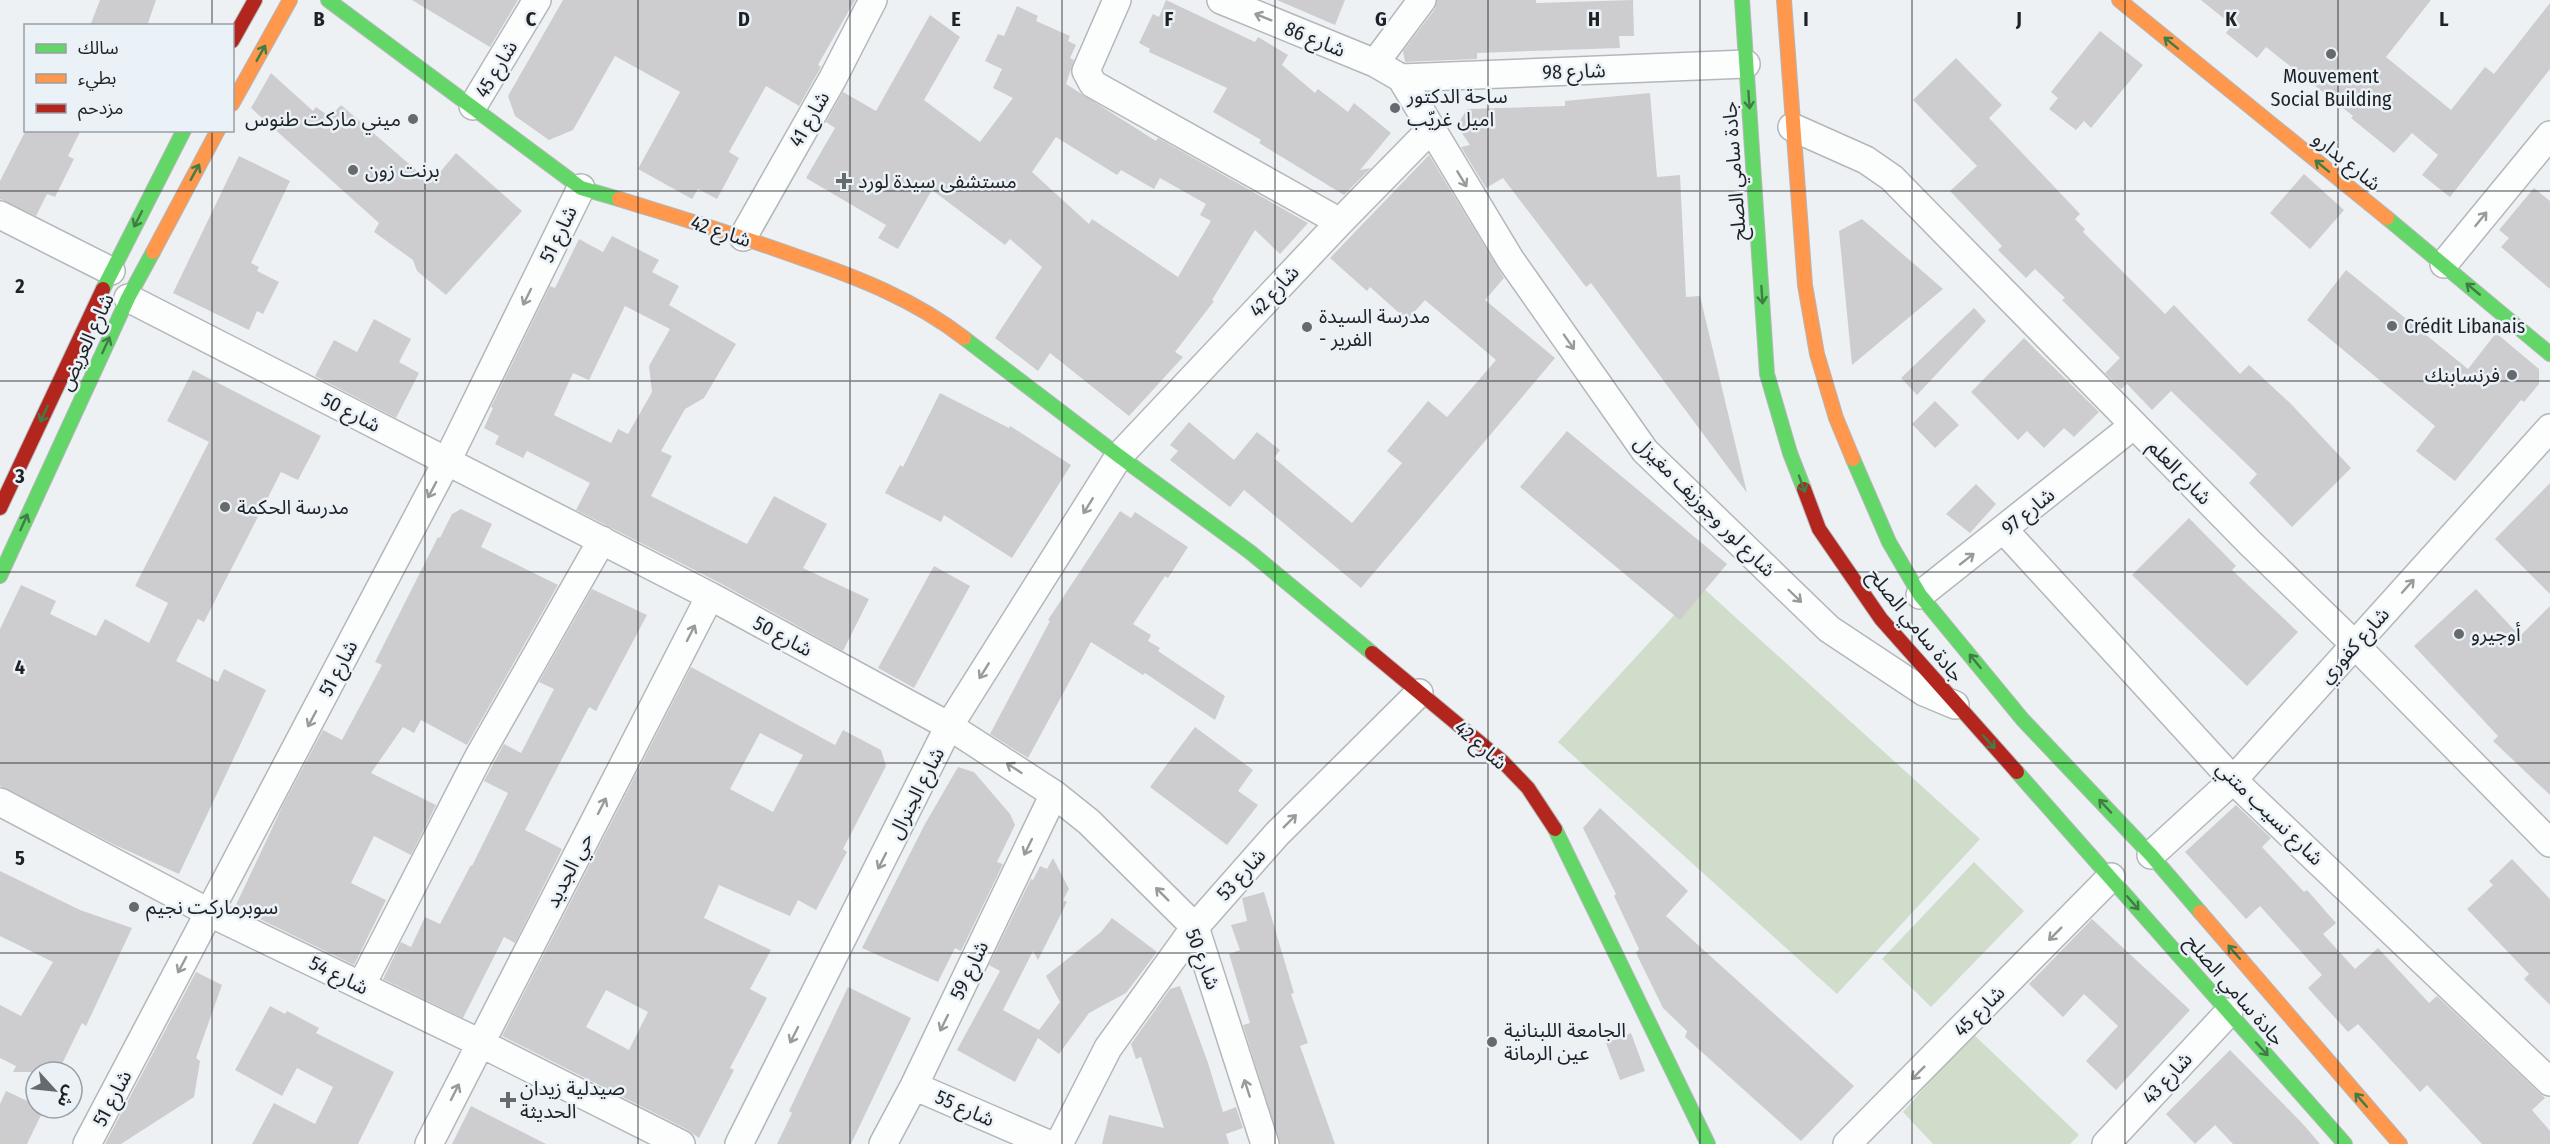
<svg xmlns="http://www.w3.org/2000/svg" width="2550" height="1144" font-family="'Fira Sans Condensed','Noto Sans Arabic',sans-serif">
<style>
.green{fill:#cfddca}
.building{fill:#cdcdcf;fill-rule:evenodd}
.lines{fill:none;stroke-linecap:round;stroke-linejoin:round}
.street-casing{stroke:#b4b7ba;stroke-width:30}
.fast-casing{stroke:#b4b7ba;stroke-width:16}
.slow-casing{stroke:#b4b7ba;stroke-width:16}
.jam-casing{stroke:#b4b7ba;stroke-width:16}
.street{stroke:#fcfdfd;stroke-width:27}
.fast{stroke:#63d668;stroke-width:14}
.slow{stroke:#ff974d;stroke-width:14}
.jam{stroke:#b3261e;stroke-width:14}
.oneway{stroke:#999a9b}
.oneway2{stroke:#417c46}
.grid{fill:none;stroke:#1f2124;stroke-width:1.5;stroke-opacity:0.55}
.poi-dot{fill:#676a6d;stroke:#eaf1f7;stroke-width:2}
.labels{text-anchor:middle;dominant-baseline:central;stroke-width:5;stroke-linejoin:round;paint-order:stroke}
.street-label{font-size:20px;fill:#1f2124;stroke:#eaf1f7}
.poi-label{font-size:20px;fill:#1f2124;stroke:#eaf1f7;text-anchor:start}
.grid-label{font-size:20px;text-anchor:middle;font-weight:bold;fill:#1f2124;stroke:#eaf1f7;stroke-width:5;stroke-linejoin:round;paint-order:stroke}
</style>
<rect width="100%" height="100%" fill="#edf1f4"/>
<path class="green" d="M1701 586 1980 839 1837 994 1558 742Z
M1974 862 2024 911 1931 1007 1882 959Z
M1972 1033 2079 1135 2070 1144H1933L1903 1112Z"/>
<path class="building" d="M100 0H156L147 26H90Z
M412 0H518L490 47Z
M563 0H855L818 65 821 67 799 106 766 86 729 152 739 158 717 199 698 189 692 199 638 169 680 92 615 56 573 130 549 140 515 116 508 96Z
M1166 0 1255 42 1258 37 1288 55 1282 65 1315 93 1318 89 1348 112 1354 103 1391 133 1360 170 1371 168 1344 195 1259 143 1261 140 1213 112 1227 88 1149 52 1150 49 1139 43 1153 14 1159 17Z
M1277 0H1345L1335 25Z
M1437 0H1536V3L1633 0 1634 36H1619L1620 48 1477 53V59L1405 62 1403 51 1435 9Z
M2201 0H2431L2386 57 2451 110 2485 67 2494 74 2550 3V69L2450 197 2422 175 2438 155 2412 133 2394 153 2351 118 2353 116 2266 47 2257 58 2226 33 2232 25Z
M1017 6 1038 16 1036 21 1070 36 1068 41 1076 45 1070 58 1074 60 1066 84 1156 141 1158 138 1308 223 1280 254 1255 230 1212 300 1214 301 1175 352 1183 357 1129 416 1050 353 1038 371 995 338 1042 267 1010 239 1005 245 932 190 898 249 878 238 886 225 806 178 835 128 826 122 843 92 876 111 930 15 960 37 924 100 980 142 1013 98 993 88 1002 69 985 61 998 34 1004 36ZM1056 137 1117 175 1121 170 1154 189 1160 178 1206 204 1200 215 1211 221 1178 277 1092 219 1089 224 1032 172Z
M2100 31 2143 65 2091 128 2084 121 2076 130 2049 109 2058 98 2051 92Z
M1956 58 2002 105 1989 118 2080 214 2075 219 2085 229 2083 232 2165 314 2174 305 2240 374 2249 365 2291 404 2351 468 2292 527 2249 483 2257 474 2171 391 2152 410 2127 384 2121 389 2105 373 2120 358 2062 300 2065 298 2035 269 2026 278 1998 250 2002 246 1950 191 1977 166 1913 100Z
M271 73 313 111 316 107 330 117 341 105 431 183 456 153 522 211 446 295 417 271 413 260 374 232 379 223 251 108Z
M1650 93 1657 177 1680 175 1686 297 1700 296 1747 493 1591 283 1586 287 1503 178 1486 188 1461 147 1470 145 1457 126 1467 109 1565 106V101Z
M26 130H81L68 156 74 159 55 197 47 194 36 216 0 199V181Z
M1429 155 1504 278 1485 300 1555 358 1361 588 1244 490 1230 507 1170 460 1178 451 1170 445 1189 422 1234 460 1257 432 1280 450 1274 458 1352 523 1402 463 1387 451 1428 401 1447 417 1496 360 1425 300 1407 320 1370 287 1367 291 1330 258Z
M239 156 290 181 251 263 259 267 257 271 279 282 263 314 257 311 249 330 173 293Z
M2304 174 2344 210 2310 249 2270 213Z
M2534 188 2550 201V289L2501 247 2509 238 2499 230Z
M1862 219 1943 289 1852 365 1839 231Z
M612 236 659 260 652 272 679 286 669 305 736 344 704 398 685 409 661 451 672 456 651 496 747 544 774 496 827 524 803 568 869 599 843 651 718 582 576 510 590 483 527 451 523 458 495 444 499 436 484 428 493 408 491 407 550 286 555 288 579 239 603 252ZM625 306 670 329 649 366 652 392 628 434 618 429 611 443 554 415 573 373 589 380Z
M2346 270 2468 369 2496 333 2539 369V384L2524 402 2521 400 2455 481 2416 451 2435 426 2307 320Z
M1974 308 1986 321 1917 395 1901 378Z
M374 319 411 339 399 362 419 373 396 418 315 376 334 340 357 352Z
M2024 338 2099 412 2074 437 2064 428 2044 448 2027 431 2018 440 1971 392Z
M193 370 321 436 298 480 281 472 204 622 198 619 176 661 218 682 224 669 266 690 179 874 115 845 0 786V629L21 585 56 601 50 614 96 636 105 619 149 643 168 603 135 586 209 442 167 421Z
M940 393 1009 428 1010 426 1071 465 1012 558 944 515 941 522 885 493 900 465 903 467Z
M1935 401 1959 425 1935 448 1912 424Z
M1567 431 1727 564 1680 620 1520 487Z
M2550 483V594L2495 539Z
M1976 484 1996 504 1970 533 1946 514Z
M461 509 492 524 481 547 558 585 467 745 421 720 414 733 403 727 371 773 436 805 411 855 374 836 351 883 386 900 354 965 235 907 283 805 323 730 342 740 382 665 375 662 438 537 440 538 452 514Z
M1120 511 1131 518 1135 512 1188 547 1168 578 1165 576 1133 624 1151 635 1148 641 1160 648 1158 651 1225 696 1215 720 1145 673 1143 675 1091 642 1028 758 990 734 1050 621 1048 620Z
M2189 518 2236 566 2232 570 2298 632 2247 686 2132 575Z
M934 566 970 586 914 688 878 668Z
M592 589 647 615 596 711 589 707 525 830 562 849 515 943 504 937 463 1018 383 979 401 942 411 947 425 917 440 924 471 865 472 866 508 793 484 781 504 744 521 753 554 689 539 682Z
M2476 589 2520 636 2550 606V795L2493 741 2498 736 2414 646Z
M691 667 835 745 843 730 881 750 886 766 843 849 847 852 816 910 798 900 790 916 719 885 704 918 771 950 750 989 767 998 730 1068 734 1070 699 1138 688 1130 502 1036ZM760 733 803 755 773 812 730 789ZM606 990 648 1012 629 1050 586 1027Z
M1195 727 1253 770 1238 791 1258 805 1227 845 1150 787Z
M958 767 974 772 1010 814 1015 825 997 862 1003 864 961 951 955 948 938 982 862 948 925 824Z
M2236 805 2271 838 2262 847 2304 892 2307 890 2336 923 2323 934 2355 969 2378 948 2429 1003 2437 996 2545 1098 2532 1110 2550 1131V1144H2482L2427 1085 2420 1092 2358 1024 2348 1032 2308 988 2322 975 2260 906 2246 919 2185 852Z
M1600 808 1688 891 1666 916 1854 1086 1801 1141 1685 1037 1687 1031 1663 1008 1636 953 1639 949 1614 896 1616 894 1583 828Z
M1053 858 1069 889 1063 900 1067 902 1038 960 1033 951 1003 1010 1039 1030 1060 1002 1046 976 1101 932 1112 918 1157 952 1126 993 1089 1013 1059 1054 1038 1038 1015 1082 957 1050 1000 971 989 965 1031 879 1033 880 1040 866 1047 869Z
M2512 859 2550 899V1005L2524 979 2529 974 2467 909 2493 885 2489 881Z
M0 871 80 910 132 928 86 1026 82 1023 58 1072H13L16 1066 0 1058V1005L21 1016 53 962 0 936Z
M1264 892 1294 993 1291 994 1308 1043 1300 1046 1335 1144H1280L1243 1025 1250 1023 1229 954 1240 950 1231 925 1247 921 1242 898Z
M2092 919 2190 1010 2116 1090 2086 1061 2118 1026 2084 994 2063 1017 2029 984Z
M196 972 222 985 196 1058 200 1061 194 1097 121 1144H105Z
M1180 986 1208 1063 1223 1112 1236 1107 1243 1128 1226 1134 1229 1144H1102L1109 1115 1164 1128 1141 1057 1136 1059 1131 1044 1170 989Z
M848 987 911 1018 851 1144H777L792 1113 789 1111Z
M270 1006 285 1014 287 1011 319 1028 316 1033 394 1072 358 1144H252L274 1103 315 1124 333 1087 297 1068 282 1096 235 1070Z
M1631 1033 1645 1071 1620 1080 1606 1043Z
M2230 1050 2302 1123 2320 1144H2233L2215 1125 2195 1144 2166 1114Z
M6 1091 36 1105V1108L44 1109 27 1144H0V1104Z
M471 1106 546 1144H452Z"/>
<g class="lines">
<defs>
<path id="street" d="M1117 0 1086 71 1093 84 1340 222
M1221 0 1375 63 1401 78 1510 259 1645 451 1829 629 1924 692 1955 705
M1375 63 1422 0
M1401 78 1746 64
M473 106 537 0
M1792 127 1866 160 1892 178 2249 542 2355 645 2550 843
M0 215 111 271
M743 237 832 80 873 0
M2444 264 2550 135
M128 298 710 596 949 726 1054 794 1089 822 1195 927 1265 1144
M2004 530 2233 780 2550 1082
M1920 595 2134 425
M0 802 210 913 480 1043 681 1144
M2151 855 2233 780 2550 428
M361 986 478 758 602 540
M914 1086 1048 1144
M87 1144 447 461 581 188
M429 1144 710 596
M739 1144 949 726 1119 456 1340 222 1431 129
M883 1144 914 1086 1054 794
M1059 1144 1108 1048 1195 927 1277 834 1419 693
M1847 1144 2111 877
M2106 1144 2229 1012"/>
<path id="fast" d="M328 0 581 188 619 199
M1742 0 1767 374 1790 453 1804 489
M2387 218 2550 354
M103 289 184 130
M964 338 1119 456 1250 552 1372 653
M1853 459 1889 542 1920 595 2023 720 2151 855 2200 912
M0 576 128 298 153 252
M2017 772 2345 1144
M1555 829 1708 1144"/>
<path id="slow" d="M1784 0 1805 285 1817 354 1836 418 1853 459
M2119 0 2387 218
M232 104 290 0
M619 199C680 218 741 236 801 258 859 278 915 300 964 338
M153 252 218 130
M2200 912 2400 1144"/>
<path id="jam" d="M232 41 255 0
M1804 489 1819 529 1881 619 2017 772
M0 508 103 289
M1372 653 1503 762 1528 788 1555 829"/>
</defs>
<use href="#street" class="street-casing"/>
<use href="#fast" class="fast-casing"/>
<use href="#slow" class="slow-casing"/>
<use href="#jam" class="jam-casing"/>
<use href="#street" class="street"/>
<use href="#fast" class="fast"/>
<use href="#slow" class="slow"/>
<use href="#jam" class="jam"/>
</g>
<defs><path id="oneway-shaft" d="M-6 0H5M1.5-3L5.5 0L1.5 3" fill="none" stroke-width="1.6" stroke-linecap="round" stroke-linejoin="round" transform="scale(1.5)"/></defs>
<g class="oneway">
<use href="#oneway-shaft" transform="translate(1263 17) rotate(-158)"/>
<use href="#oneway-shaft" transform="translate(1462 179) rotate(59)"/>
<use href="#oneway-shaft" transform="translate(2481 219) rotate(-51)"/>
<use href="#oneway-shaft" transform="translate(527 297) rotate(116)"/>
<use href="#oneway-shaft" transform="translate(1569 342) rotate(55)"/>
<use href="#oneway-shaft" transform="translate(432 490) rotate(118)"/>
<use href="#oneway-shaft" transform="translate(1088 506) rotate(122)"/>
<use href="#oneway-shaft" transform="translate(1967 559) rotate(-38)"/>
<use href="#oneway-shaft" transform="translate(2408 586) rotate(-48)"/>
<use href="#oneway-shaft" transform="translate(1795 596) rotate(44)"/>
<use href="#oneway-shaft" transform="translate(691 633) rotate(-63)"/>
<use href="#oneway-shaft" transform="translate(984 671) rotate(122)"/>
<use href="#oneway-shaft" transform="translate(312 719) rotate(118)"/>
<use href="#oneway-shaft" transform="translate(1014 768) rotate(-147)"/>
<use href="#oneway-shaft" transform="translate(602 806) rotate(-63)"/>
<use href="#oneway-shaft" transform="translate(1290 821) rotate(-45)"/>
<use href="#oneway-shaft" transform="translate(1028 847) rotate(116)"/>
<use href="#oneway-shaft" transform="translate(882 861) rotate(117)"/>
<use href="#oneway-shaft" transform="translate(1162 894) rotate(-135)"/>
<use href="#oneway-shaft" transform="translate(2055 934) rotate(135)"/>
<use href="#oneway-shaft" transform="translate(182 965) rotate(118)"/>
<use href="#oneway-shaft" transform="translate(944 1023) rotate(116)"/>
<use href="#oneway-shaft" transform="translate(794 1035) rotate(117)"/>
<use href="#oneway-shaft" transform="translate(1918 1073) rotate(135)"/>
<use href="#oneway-shaft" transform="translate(1247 1088) rotate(-108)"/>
<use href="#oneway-shaft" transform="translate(455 1092) rotate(-63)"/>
</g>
<g class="oneway2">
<use href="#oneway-shaft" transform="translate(2171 43) rotate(-141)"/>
<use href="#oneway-shaft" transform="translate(261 53) rotate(-61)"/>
<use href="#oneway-shaft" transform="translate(1749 100) rotate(86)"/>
<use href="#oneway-shaft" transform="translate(2322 166) rotate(-141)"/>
<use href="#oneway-shaft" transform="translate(195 172) rotate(-61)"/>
<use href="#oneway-shaft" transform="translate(138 219) rotate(117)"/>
<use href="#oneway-shaft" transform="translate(2473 289) rotate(-140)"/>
<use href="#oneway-shaft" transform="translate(1762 295) rotate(86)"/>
<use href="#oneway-shaft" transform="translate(106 345) rotate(-65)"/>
<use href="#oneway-shaft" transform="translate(44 414) rotate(115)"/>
<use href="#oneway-shaft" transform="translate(1802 484) rotate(70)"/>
<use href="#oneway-shaft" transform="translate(24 522) rotate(-66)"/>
<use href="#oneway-shaft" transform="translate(1975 661) rotate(-129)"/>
<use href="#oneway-shaft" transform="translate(1989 742) rotate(48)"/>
<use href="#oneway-shaft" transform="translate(2105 806) rotate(-133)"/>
<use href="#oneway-shaft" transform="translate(2133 903) rotate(49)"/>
<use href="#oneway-shaft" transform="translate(2234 952) rotate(-131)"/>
<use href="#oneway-shaft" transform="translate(2262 1049) rotate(48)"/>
<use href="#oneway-shaft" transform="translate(2361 1100) rotate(-131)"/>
</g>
<path class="grid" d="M212 0V26M425 0V1144M638 0V1144M850 0V1144M1062 0V1144M1275 0V1144M1488 0V1144M1700 0V1144M1912 0V1144M2125 0V1144M2338 0V1144M212 130V1144M0 191H2550M0 381H2550M0 572H2550M0 763H2550M0 953H2550"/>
<g class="poi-dot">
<circle cx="2331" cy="54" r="6"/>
<circle cx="1395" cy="108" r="6"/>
<circle cx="413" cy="119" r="6"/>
<circle cx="353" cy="170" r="6"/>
<path d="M841 172h6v6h6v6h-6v6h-6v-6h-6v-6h6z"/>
<circle cx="2392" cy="326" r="6"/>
<circle cx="1307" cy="327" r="6"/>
<circle cx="2512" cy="375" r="6"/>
<circle cx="225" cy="507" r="6"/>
<circle cx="2459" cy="634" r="6"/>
<circle cx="134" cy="907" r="6"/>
<circle cx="1492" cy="1042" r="6"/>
<path d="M505 1091h6v6h6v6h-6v6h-6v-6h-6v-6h6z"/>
</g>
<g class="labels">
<g class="street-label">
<text transform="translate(1315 39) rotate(22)">شارع 86</text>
<text transform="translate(496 69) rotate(-59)">شارع 45</text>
<text transform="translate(1574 71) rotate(-2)">شارع 98</text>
<text transform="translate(809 119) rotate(-60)">شارع 41</text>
<text transform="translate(2347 161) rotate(39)">شارع بدارو</text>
<text transform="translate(1734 171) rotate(-94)">جادة سامي الصلح</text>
<text transform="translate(721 231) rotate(18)">شارع 42</text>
<text transform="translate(558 234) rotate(-64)">شارع 51</text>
<text transform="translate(1274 291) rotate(-47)">شارع 42</text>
<text transform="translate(86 342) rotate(-65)">شارع العريض</text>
<text transform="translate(351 412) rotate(27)">شارع 50</text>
<text transform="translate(2180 472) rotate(46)">شارع العلم</text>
<text transform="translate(1705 506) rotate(45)">شارع لور وجوزيف مغيزل</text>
<text transform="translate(2028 511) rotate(-39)">شارع 97</text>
<text transform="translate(1916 625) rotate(51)">جادة سامي الصلح</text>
<text transform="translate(783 636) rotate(28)">شارع 50</text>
<text transform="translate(2354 645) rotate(-48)">شارع كفوري</text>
<text transform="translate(338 668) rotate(-62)">شارع 51</text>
<text transform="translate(1481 745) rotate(41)">شارع 42</text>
<text transform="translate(916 793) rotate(-63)">شارع الجنرال</text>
<text transform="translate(2270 813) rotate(44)">شارع نسيب متني</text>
<text transform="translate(569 870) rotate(-63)">حي الجديد</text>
<text transform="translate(1241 874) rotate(-48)">شارع 53</text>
<text transform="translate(1203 959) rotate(69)">شارع 50</text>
<text transform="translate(969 970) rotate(-64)">شارع 59</text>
<text transform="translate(339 975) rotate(26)">شارع 54</text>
<text transform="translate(2235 990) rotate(49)">جادة سامي الصلح</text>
<text transform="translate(1979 1011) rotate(-45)">شارع 45</text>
<text transform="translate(2167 1078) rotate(-47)">شارع 43</text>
<text transform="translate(112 1098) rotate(-62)">شارع 51</text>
<text transform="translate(965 1108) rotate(24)">شارع 55</text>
</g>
<g class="poi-label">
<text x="2331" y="76" text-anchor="middle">Mouvement<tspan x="2331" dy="23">Social Building</tspan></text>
<text x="1407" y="96">ساحة الدكتور<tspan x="1407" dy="23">اميل غريّب</tspan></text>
<text x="401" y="119" text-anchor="end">ميني ماركت طنوس</text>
<text x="365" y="170">برنت زون</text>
<text x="858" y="181">مستشفى سيدة لورد</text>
<text x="1319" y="316">مدرسة السيدة<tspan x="1319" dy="23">- الفرير</tspan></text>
<text x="2404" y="326">Crédit Libanais</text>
<text x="2500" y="375" text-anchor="end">فرنسابنك</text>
<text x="237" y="507">مدرسة الحكمة</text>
<text x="2471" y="634">أوجيرو</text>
<text x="146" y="907">سوبرماركت نجيم</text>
<text x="1504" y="1030">الجامعة اللبنانية<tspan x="1504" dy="23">عين الرمانة</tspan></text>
<text x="520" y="1088">صيدلية زيدان<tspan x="520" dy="23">الحديثة</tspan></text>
</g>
</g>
<g class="grid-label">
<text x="319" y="26">B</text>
<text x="531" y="26">C</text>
<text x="744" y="26">D</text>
<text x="956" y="26">E</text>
<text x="1169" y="26">F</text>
<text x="1381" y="26">G</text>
<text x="1594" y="26">H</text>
<text x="1806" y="26">I</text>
<text x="2019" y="26">J</text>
<text x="2231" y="26">K</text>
<text x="2444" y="26">L</text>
<text x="20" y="293">2</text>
<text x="20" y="483">3</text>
<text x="20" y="674">4</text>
<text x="20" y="865">5</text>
</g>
<rect x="24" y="24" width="210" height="108" fill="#eaf1f7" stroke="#999ea3" stroke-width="1.5"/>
<rect x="36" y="44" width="30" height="9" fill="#63d668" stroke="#999ea3" stroke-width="1.5"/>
<text x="78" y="54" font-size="18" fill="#1f2124">سالك</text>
<rect x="36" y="74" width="30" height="9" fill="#ff974d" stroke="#999ea3" stroke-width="1.5"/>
<text x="78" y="84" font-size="18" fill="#1f2124">بطيء</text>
<rect x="36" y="104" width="30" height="9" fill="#b3261e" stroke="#999ea3" stroke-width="1.5"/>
<text x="78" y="114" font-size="18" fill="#1f2124">مزدحم</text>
<g transform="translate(54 1090) rotate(117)"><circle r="28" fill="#eaf1f7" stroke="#999ea3" stroke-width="1.5"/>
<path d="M0-4.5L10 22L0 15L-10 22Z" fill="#676a6d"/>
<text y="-9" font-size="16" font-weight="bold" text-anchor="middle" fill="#1f2124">ش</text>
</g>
</svg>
